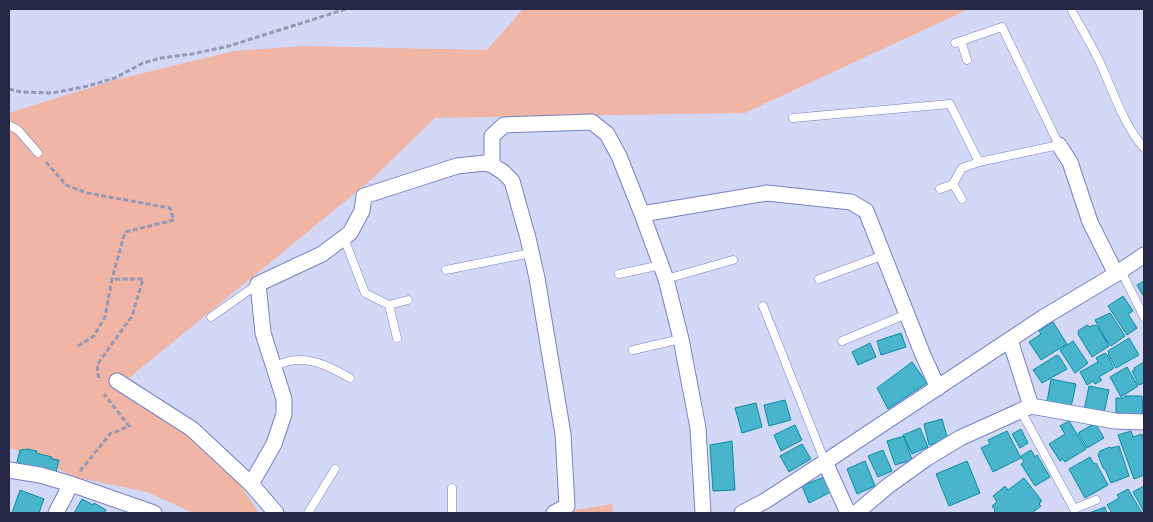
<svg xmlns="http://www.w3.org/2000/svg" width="1153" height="522" font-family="'DejaVu Sans',sans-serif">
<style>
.green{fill:#f1b5a5}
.building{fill:#49b5cd;stroke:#098ca4}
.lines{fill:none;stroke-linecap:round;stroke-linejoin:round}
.service-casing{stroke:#7682c6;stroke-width:9}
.minor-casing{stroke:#7682c6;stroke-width:17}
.path{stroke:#9499b6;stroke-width:3;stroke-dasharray:5 2.5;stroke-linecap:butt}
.service{stroke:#fff;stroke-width:8}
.minor{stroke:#fff;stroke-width:15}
</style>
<rect width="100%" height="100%" fill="#d2d8f6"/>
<path class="green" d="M523 9H969L745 113 435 118 371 180 129 378 213 443 259 513H193L147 492 75 477 9 447V113L115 80 234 51 302 46 487 50Z
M612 504 613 513H569L575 510Z"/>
<path class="building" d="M1144 281V297L1137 285Z
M1123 296 1133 311 1128 314 1137 328 1127 335 1108 306Z
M1110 313 1125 336 1111 346 1108 342H1107L1095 320Z
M1053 322 1067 344 1041 360 1029 342 1041 334 1039 331Z
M1087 325 1090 327 1093 325 1094 326 1096 325 1109 346 1092 357 1078 334 1079 333 1078 331Z
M901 333 906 347 881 355 877 341Z
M1129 338 1139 355 1116 368 1108 354 1109 353 1108 351Z
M1073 341 1088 363 1075 373 1060 350Z
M870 343 876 357 858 365 852 352Z
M1105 353 1107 355 1114 368 1099 377 1102 380 1095 384 1093 381 1087 385 1080 372 1098 362 1096 358Z
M1057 355 1058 356H1059L1067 369 1042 383 1033 370Z
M912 362 927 383 888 409 877 388Z
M1144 362V383L1139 385 1132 371 1135 370 1134 368Z
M1127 367 1138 386 1121 397 1110 377Z
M1051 379 1076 384 1071 407 1047 402Z
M1089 386 1109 390 1104 413 1084 410Z
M1125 396H1142L1143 416 1116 414V398H1125Z
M785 400 791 420 769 426 764 405Z
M756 403 762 427 742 433 735 408Z
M942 419 948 440 929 445 924 424Z
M1069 421 1086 449 1065 462 1063 459 1060 461 1049 444 1065 434 1060 426Z
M1095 423 1104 438 1087 448 1078 433Z
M795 425 802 440 781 451 774 435Z
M920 428 928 447 912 454 903 435Z
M1021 429 1028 443 1020 448 1012 434Z
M1007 431 1021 458 993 472 981 448 990 444 988 440Z
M1131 431 1133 437 1142 434 1144 442V475L1134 479 1118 435Z
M904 436 912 460 895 465 887 441Z
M732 441 735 490 713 491 710 445Z
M802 444 811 459 789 472 780 456Z
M1119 446 1129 476 1111 483 1105 469 1103 468 1098 455 1100 451 1110 447 1111 448Z
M28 449 37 451 36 453 52 457 51 459 59 460 56 472 20 464V463L17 462 20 450Z
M883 450 892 471 878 477 868 456Z
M1031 450 1035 457 1037 455 1050 477 1035 486 1021 464 1024 462 1021 456Z
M1090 457 1094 464 1096 463 1108 485 1085 498 1069 469Z
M865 461 875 486 857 494 847 469Z
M967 461 980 493 949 506 936 474Z
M824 477 831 492 809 503 802 486Z
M1024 478 1042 501 1039 504 1041 506 1032 513H996L994 511 995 510 992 506 997 502 993 496 1005 486 1008 490Z
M1144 486V512L1133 492Z
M1128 489 1142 513H1112L1107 505 1119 498 1117 495Z
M20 490 44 499 39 513H12Z
M82 499 93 505 94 503 106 510 104 513H74Z
M1105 507 1107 513H1089Z"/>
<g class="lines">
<defs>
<path id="service" d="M1071 9C1081 28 1093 47 1102 67 1114 94 1124 125 1144 148
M961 41 967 60
M793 118 950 104 979 162
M9 125 18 130 38 153
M953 184 962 199
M940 189 953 184 962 168 979 162 1059 145 1002 27 955 43
M344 238 365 293 389 305 397 338
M446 270 531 253
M1121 271 1144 317
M619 274 661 265
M666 279 733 260
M819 279 884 255
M389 305 408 300
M763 306 825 462
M211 317 258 284
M842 341 907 314
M633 350 681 339
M273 366C280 364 289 360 297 360 316 359 334 369 350 378
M1021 411 1074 509 1096 500
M308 513 335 469
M452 513V488"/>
<path id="minor" d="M1059 145 1070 162 1090 222 1116 274
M492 165V136L504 125 592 122 607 134 619 156 642 214 666 279 681 339 698 428 703 513
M642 214 767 193 851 202 866 211 923 355 938 388
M1010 340 1031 406
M117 381 192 429 251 484 276 513
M825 462 848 513
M9 470 40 475 71 484 154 513
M251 484 274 444 284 414V399L263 333 258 284 322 254 350 233 362 211 364 196 457 166 485 163 492 165 503 172 512 181 528 238 537 278 563 434 567 506 554 513
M56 513 71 484
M742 513 765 501 825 462 1044 317 1116 274 1144 255
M856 513 888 486 927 458 960 438 1031 406 1115 421 1144 422"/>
</defs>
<use href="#service" class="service-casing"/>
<use href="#minor" class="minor-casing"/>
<path class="path" d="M9 89 21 92 52 93 84 87 115 78 143 63 161 58 192 54 229 46 346 9
M46 162 66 185 87 193 170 208 174 220 125 232 112 279
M78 346 94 336 105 317 112 279H143L132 316 97 365 99 381
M80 471 110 434 129 426 104 394"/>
<use href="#service" class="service"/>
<use href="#minor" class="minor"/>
</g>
<rect width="1153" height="522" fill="none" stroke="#242844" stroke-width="20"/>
</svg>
